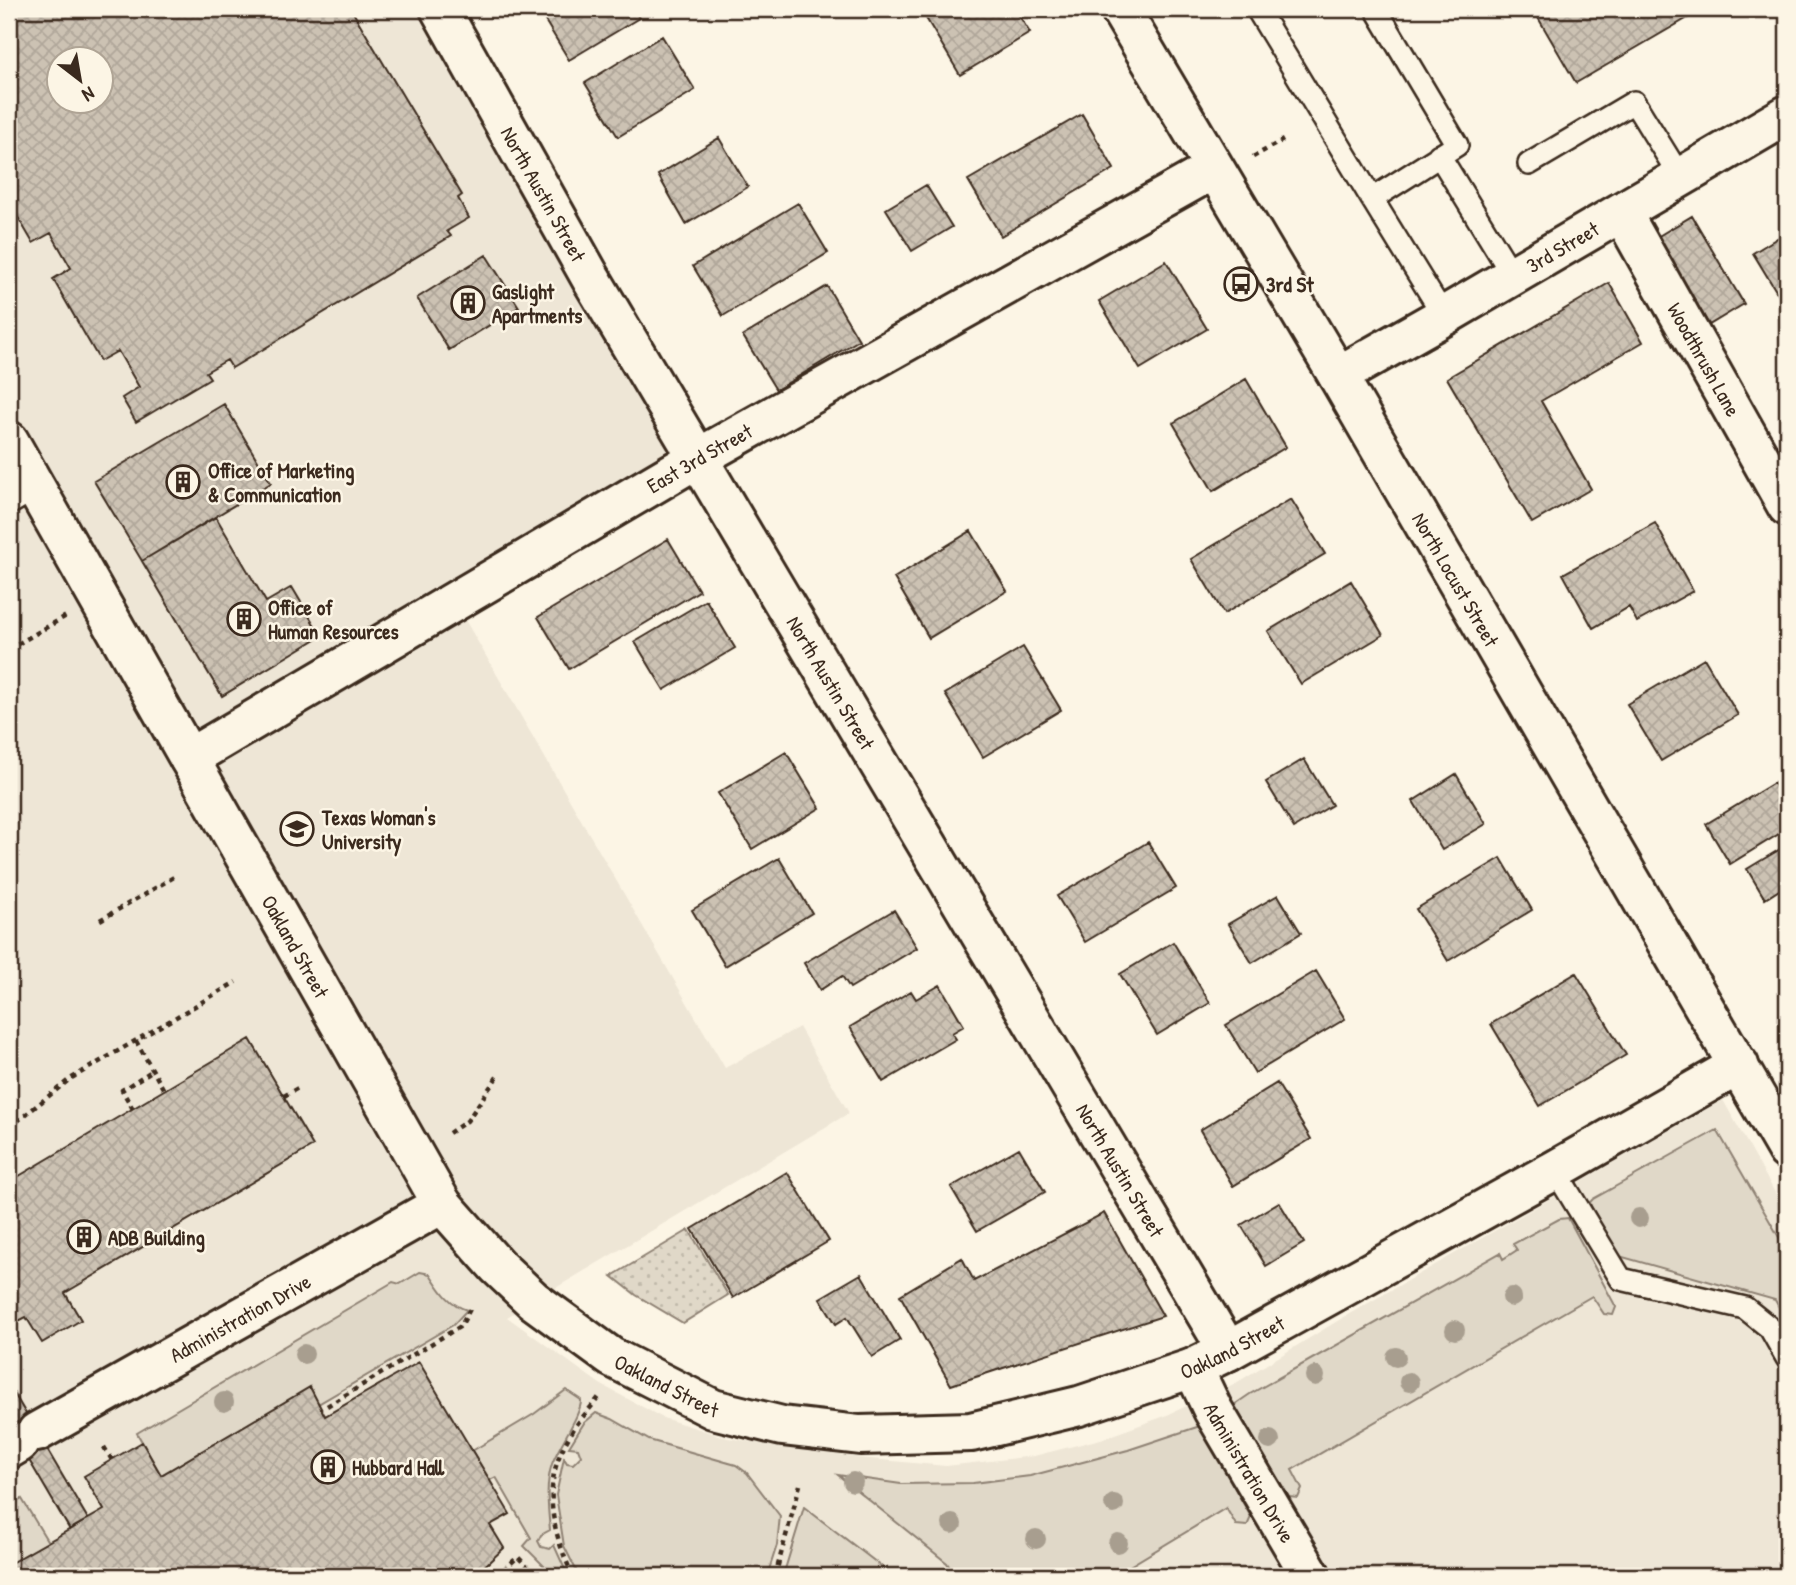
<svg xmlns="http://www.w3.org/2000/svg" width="1796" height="1585" font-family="'Patrick Hand',sans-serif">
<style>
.built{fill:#eee6d6;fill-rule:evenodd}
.grass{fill:#e0d8c8;stroke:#8e8173;stroke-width:2}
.park{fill:url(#park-dots);stroke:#8e8173;stroke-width:2}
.building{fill:url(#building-cross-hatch);stroke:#3b2a1e;stroke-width:2;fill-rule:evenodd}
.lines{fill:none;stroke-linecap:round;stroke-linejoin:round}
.service-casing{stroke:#3b2a1e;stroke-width:26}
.minor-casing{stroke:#3b2a1e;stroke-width:44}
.tertiary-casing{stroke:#3b2a1e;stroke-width:44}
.secondary-casing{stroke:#3b2a1e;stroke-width:44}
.path{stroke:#3b2a1e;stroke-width:4.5;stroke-dasharray:5 5;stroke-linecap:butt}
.service{stroke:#fcf5e5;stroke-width:21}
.minor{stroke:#fcf5e5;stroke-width:38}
.tertiary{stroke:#fcf5e5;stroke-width:38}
.secondary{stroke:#fcf5e5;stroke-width:38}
.tree{fill:#a89e8f}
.labels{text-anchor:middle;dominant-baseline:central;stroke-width:5;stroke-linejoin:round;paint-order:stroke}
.street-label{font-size:21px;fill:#3b2a1e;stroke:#fcf5e5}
.poi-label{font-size:21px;font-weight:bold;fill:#3b2a1e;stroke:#fcf5e5;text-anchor:start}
</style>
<defs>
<pattern id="park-dots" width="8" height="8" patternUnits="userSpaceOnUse" patternTransform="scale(1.75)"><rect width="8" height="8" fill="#e0d8c8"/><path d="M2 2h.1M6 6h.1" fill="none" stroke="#c1baab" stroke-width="1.8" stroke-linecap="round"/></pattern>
<pattern id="building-cross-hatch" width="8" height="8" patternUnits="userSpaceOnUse" patternTransform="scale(1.75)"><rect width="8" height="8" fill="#ccc2b3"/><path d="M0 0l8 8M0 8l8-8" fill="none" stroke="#b0a79a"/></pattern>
</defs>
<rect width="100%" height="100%" fill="#fcf5e5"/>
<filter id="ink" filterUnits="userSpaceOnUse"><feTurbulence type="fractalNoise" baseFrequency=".0143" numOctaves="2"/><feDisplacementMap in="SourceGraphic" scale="14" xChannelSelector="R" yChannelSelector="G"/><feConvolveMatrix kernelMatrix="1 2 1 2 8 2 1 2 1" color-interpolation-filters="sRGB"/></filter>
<g filter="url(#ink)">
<path class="built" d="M9 9H414L676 451 446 587 725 1068 799 1027 849 1113 507 1317 600 1384 663 1418 728 1438 860 1458 946 1466 1034 1456 1101 1439 1165 1416 1236 1383 1344 1317 1723 1100 1787 1214V1576H9ZM60 60H102V102H60Z"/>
<path class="grass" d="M1717 1130 1787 1251V1322L1775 1300 1619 1256 1591 1206 1590 1202 1593 1199Z
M1568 1218 1616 1307 1613 1315 1604 1314 1592 1296 1292 1470 1302 1489 1298 1498 1289 1497 1234 1405 1250 1394 1500 1253 1503 1259 1517 1250 1513 1244 1559 1219Z
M420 1272 430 1274C440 1289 448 1304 467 1310L453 1325 318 1404 161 1475 137 1433 393 1282 400 1284Z
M566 1390 581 1400C582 1413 558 1447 552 1464 545 1485 548 1508 550 1530L541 1535 538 1541 541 1547 550 1549 554 1545 568 1576H554L524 1546 531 1538 496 1477 490 1480 472 1451 534 1414Z
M596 1413 612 1419 649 1440 736 1465 747 1473 780 1516 777 1545 767 1576H579L564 1546 556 1495 564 1458 567 1463 573 1464 581 1456 578 1448 569 1447 584 1423Z
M1200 1426 1251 1517 1247 1526 1236 1525 1226 1508 1113 1576H955L947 1563 838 1475 901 1484 973 1483 1030 1476 1128 1450Z
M22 1499 48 1542 9 1564V1507Z
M804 1507 894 1576H783Z"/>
<path class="park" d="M689 1230 728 1295 683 1323 636 1295 612 1276Z"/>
<path class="building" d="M9 9H351L462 195 458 198 469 218 447 231 451 236 232 368 227 360 206 372 210 378 136 422 122 398 139 387 118 351 100 361 53 279 71 268 51 233 33 243 9 202V148L11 147 9 143ZM60 60H102V102H60Z
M538 9H633L639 18 569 60Z
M942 9H1015L1030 33 960 75 926 18Z
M1533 9H1703L1576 83Z
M662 36 695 90 618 137 585 83Z
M1082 114 1114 169 1001 236 968 180Z
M719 138 748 187 686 224 658 175Z
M926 185 952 227 912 251 886 209Z
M798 203 828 253 723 316 693 266Z
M1692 216 1744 304 1709 325 1657 237Z
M1787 232V309L1753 253Z
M486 255 519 307 449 350 417 298Z
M1166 261 1207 329 1140 369 1099 301Z
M1609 283 1643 342 1541 401 1591 489 1532 523 1447 378Z
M827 286 859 340 776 390 743 336Z
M1246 379 1286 447 1213 491 1173 423Z
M224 404 271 483 142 561 94 481Z
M1291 499 1325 554 1224 614 1191 559Z
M216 517 266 602 292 587 321 636 222 696 142 561Z
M1655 523 1693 591 1637 622 1629 607 1593 628 1563 574Z
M971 531 1007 591 929 638 894 578Z
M668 539 699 591 569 669 538 617Z
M1351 581 1383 635 1301 684 1268 631Z
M706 600 735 648 664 690 635 642Z
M1023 647 1061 710 983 757 945 694Z
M1704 658 1738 715 1661 761 1627 704Z
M786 752 820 808 752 849 718 793Z
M1304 759 1332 805 1294 828 1266 782Z
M1456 774 1486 824 1442 850 1413 801Z
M1774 783 1787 805V829L1730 864 1706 824Z
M1148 842 1176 888 1085 942 1057 896Z
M1787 845V885L1765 899 1747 869Z
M779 858 812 913 725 966 692 910Z
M1501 858 1532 910 1448 961 1416 909Z
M1278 895 1301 933 1252 963 1228 924Z
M894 910 917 948 850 988 842 976 820 990 804 963Z
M1173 942 1210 1003 1157 1035 1120 974Z
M1316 971 1345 1019 1255 1073 1226 1025Z
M1576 973 1626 1055 1540 1106 1491 1024Z
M940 985 964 1026 952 1033 956 1039 883 1082 850 1027 911 991 916 999Z
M250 1039 313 1146 65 1293 81 1320 42 1343 26 1317 9 1326V1182Z
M1277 1083 1311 1139 1233 1186 1200 1130Z
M1019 1148 1045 1192 977 1231 951 1187Z
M787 1172 829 1241 733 1298 692 1229Z
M1279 1202 1304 1243 1266 1266 1241 1225Z
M1104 1213 1163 1316 951 1385 900 1295 962 1258 974 1281Z
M861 1274 900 1340 872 1357 847 1317 836 1324 820 1298Z
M419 1362 510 1514 490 1525 504 1548 474 1576H9V1564L104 1510 84 1476 142 1442 161 1475 310 1387 325 1416Z
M9 1385 88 1519 70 1530 9 1426Z"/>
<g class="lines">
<defs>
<path id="service" d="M1257 9 1372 199 1457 145 1376 9
M1439 155 1513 276
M1529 164 1634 102 1681 178
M1372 199 1444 316
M9 504 36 488
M1555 1170 1621 1279 1745 1308 1770 1328 1787 1358"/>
<g id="minor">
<path id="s1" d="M440 9 592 280 1228 1351"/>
<path id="s2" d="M1622 213 1787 506"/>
<path id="s3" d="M1338 376 1444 316 1787 115"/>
<path id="s4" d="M189 758 698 458 1214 169"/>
<path id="s5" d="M1193 1368 1213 1410 1311 1576"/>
<path id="s6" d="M37 1432 442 1204"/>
<path d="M9 1449 19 1443"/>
</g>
<g id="tertiary">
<path id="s7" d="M9 441 442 1204 497 1266 533 1300 611 1357 713 1409 782 1426 860 1435 971 1432 1079 1406 1193 1368 1228 1351 1555 1170 1739 1065"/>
</g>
<g id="secondary">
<path id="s8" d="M1120 9 1338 376 1787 1150"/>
</g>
</defs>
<use href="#service" class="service-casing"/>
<use href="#minor" class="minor-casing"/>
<use href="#tertiary" class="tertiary-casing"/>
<use href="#secondary" class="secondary-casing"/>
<path class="path" d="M1253 157 1283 140
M9 627 11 629 9 630
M9 649 66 616
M100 920 174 877
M136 1041 164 1090
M284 1096 298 1088
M133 1109 122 1090 153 1070
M9 1128 70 1079 236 982
M449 1133 467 1121 499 1074
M327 1406 461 1326 471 1307
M104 1447 112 1460
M496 1576 518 1557 536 1576
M573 1576C550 1527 540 1481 572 1432 579 1420 590 1409 599 1397
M775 1576 800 1485"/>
<use href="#service" class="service"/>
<use href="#minor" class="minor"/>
<use href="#tertiary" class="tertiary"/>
<use href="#secondary" class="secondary"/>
</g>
<g class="tree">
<circle cx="1639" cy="1218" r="10"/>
<circle cx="1512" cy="1297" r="10"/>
<circle cx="1455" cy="1330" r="10"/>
<circle cx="304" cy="1354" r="10"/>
<circle cx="1396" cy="1357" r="10"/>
<circle cx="1315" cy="1376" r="10"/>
<circle cx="1409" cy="1382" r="10"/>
<circle cx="224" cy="1402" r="10"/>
<circle cx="1270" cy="1440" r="10"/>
<circle cx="853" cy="1482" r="10"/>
<circle cx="1114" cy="1504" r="10"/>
<circle cx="952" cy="1524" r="10"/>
<circle cx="1036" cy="1539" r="10"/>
<circle cx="1118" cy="1543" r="10"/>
</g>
</g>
<defs>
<symbol id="bus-ring" viewBox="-11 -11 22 22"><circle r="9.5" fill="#fcf5e5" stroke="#3b2a1e" stroke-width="1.5"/><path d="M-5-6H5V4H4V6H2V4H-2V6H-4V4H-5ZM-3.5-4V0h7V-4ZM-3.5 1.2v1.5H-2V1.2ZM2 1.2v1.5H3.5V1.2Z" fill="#3b2a1e"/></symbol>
<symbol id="building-ring" viewBox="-11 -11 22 22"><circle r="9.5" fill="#fcf5e5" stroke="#3b2a1e" stroke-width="1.5"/><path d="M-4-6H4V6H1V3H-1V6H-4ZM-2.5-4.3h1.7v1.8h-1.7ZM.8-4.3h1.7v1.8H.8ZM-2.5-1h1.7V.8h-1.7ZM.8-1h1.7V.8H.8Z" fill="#3b2a1e"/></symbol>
<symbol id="university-ring" viewBox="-11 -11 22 22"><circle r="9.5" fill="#fcf5e5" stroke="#3b2a1e" stroke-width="1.5"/><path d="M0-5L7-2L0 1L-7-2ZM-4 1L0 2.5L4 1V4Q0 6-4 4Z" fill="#3b2a1e"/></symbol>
</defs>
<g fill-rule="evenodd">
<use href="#bus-ring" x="1222" y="265" width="38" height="38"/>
<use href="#building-ring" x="449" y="284" width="38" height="38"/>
<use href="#building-ring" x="164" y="463" width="38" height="38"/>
<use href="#building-ring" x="225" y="600" width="38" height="38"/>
<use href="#university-ring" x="278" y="810" width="38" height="38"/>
<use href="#building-ring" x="65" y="1218" width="38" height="38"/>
<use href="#building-ring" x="309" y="1448" width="38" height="38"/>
</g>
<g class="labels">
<g class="street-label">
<text stroke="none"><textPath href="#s1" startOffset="212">North Austin Street</textPath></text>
<text stroke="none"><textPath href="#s3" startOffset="259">3rd Street</textPath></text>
<text stroke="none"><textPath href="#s2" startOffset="168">Woodthrush Lane</textPath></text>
<text stroke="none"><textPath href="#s4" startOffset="592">East 3rd Street</textPath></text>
<text stroke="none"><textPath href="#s8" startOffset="662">North Locust Street</textPath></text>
<text stroke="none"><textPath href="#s1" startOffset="779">North Austin Street</textPath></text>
<text stroke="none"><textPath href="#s7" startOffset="581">Oakland Street</textPath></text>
<text stroke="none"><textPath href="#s1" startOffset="1346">North Austin Street</textPath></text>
<text stroke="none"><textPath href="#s6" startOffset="233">Administration Drive</textPath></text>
<text stroke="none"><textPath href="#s7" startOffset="1757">Oakland Street</textPath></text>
<text stroke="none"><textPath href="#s7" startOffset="1169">Oakland Street</textPath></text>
<text stroke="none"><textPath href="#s5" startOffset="119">Administration Drive</textPath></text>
</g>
<g class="poi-label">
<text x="1266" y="284">3rd St</text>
<text x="492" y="291">Gaslight<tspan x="492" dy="24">Apartments</tspan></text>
<text x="208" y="470">Office of Marketing<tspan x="208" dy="24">&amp; Communication</tspan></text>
<text x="268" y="607">Office of<tspan x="268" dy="24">Human Resources</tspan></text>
<text x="322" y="817">Texas Woman's<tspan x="322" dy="24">University</tspan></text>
<text x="108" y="1237">ADB Building</text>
<text x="352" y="1467">Hubbard Hall</text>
</g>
</g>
<rect width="1796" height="1585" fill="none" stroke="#fcf5e5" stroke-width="35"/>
<rect x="18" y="18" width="1761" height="1550" fill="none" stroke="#3b2a1e" stroke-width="2.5" filter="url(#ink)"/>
<g transform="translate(80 80) rotate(149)"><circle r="33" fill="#fcf5e5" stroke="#afa495" stroke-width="2"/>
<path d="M0-5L12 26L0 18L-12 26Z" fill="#3b2a1e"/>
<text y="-10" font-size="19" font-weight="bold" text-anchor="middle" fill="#3b2a1e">N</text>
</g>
</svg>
